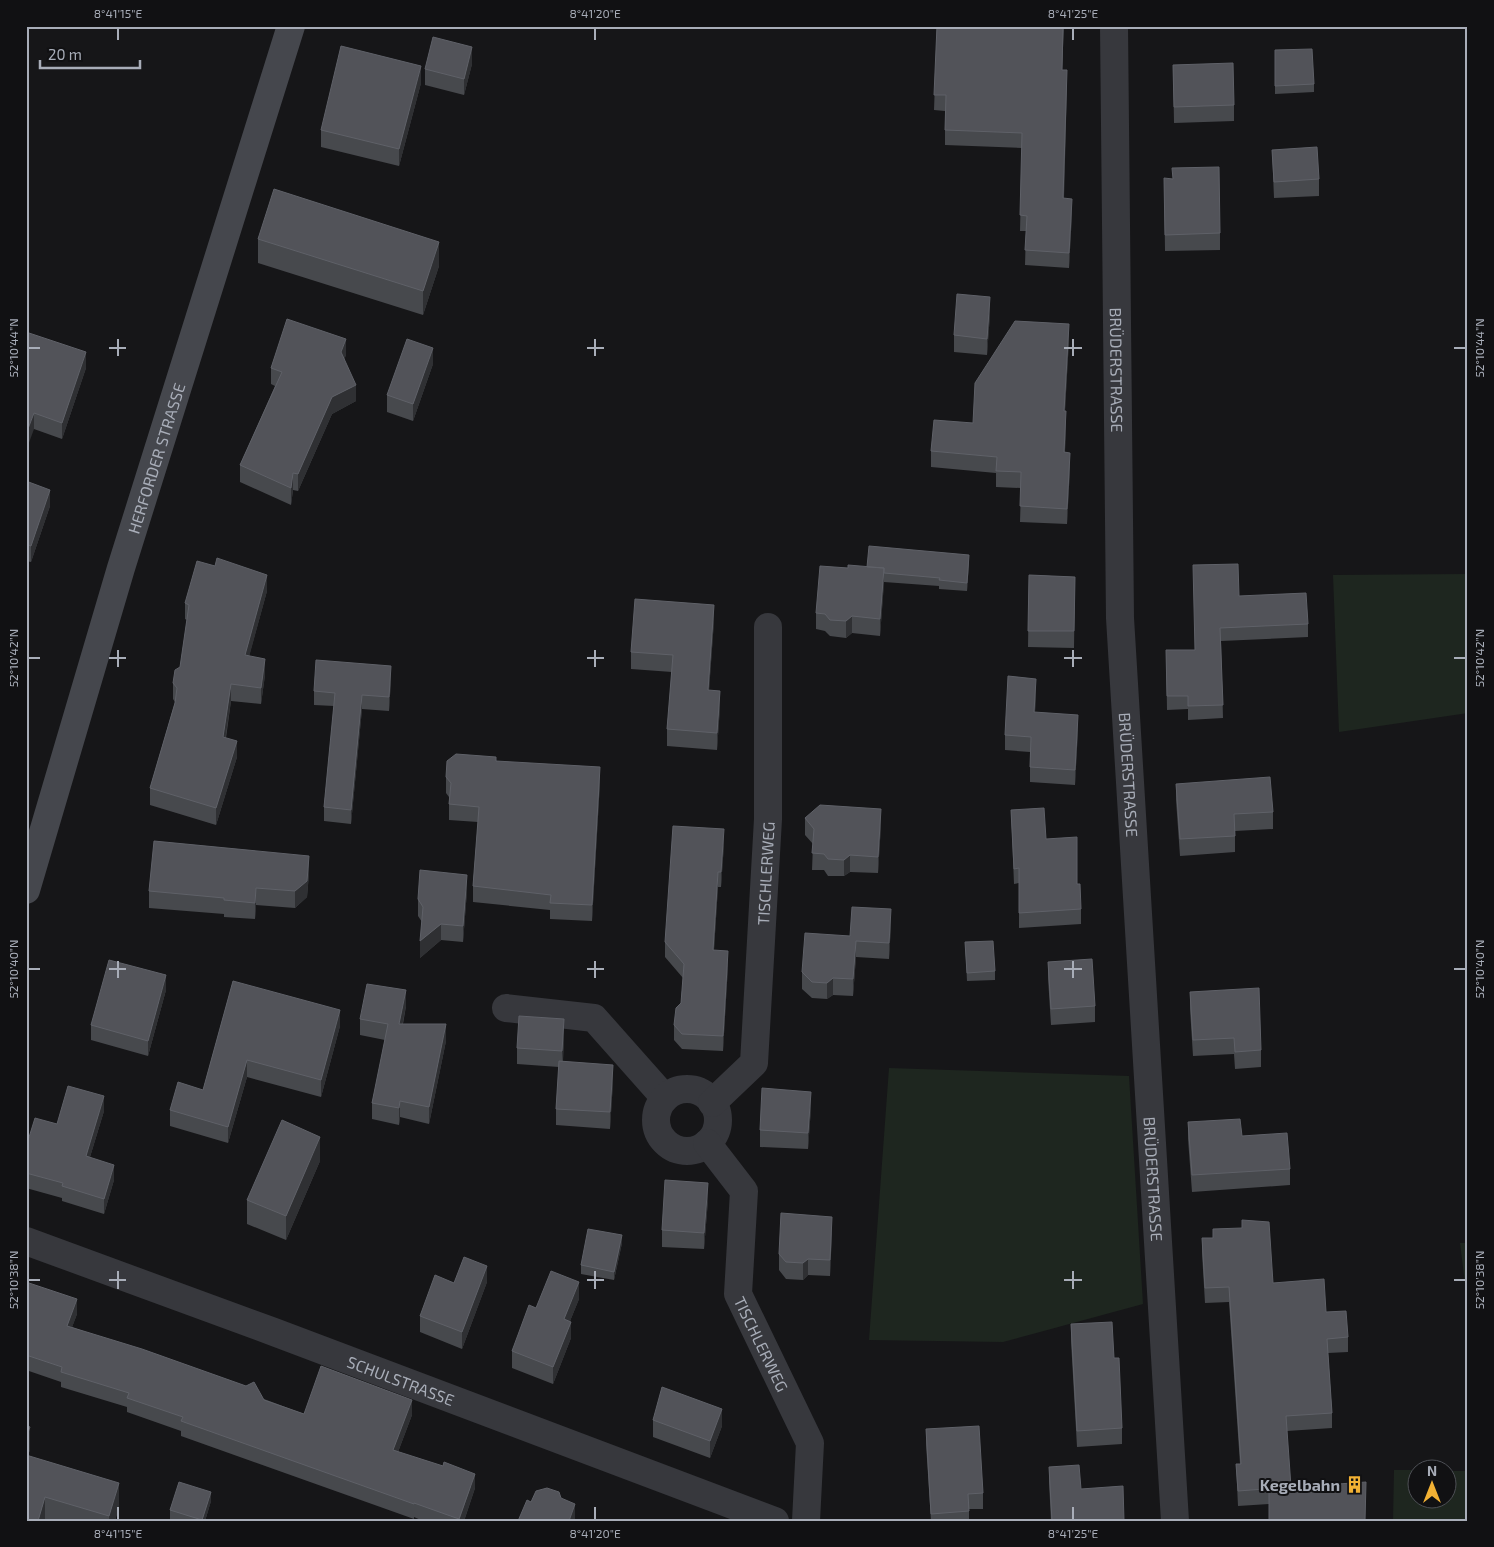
<svg xmlns="http://www.w3.org/2000/svg" width="1494" height="1547" font-family="'Exo 2',sans-serif">
<style>
.green{fill:#1e261f}
.lines{fill:none;stroke-linecap:round;stroke-linejoin:round}
.minor{stroke:#37383d;stroke-width:28}
.secondary{stroke:#45474d;stroke-width:28}
.wall{fill:#47494d}
.shaded-wall{fill:#2f3033}
.building{fill:#525359;stroke:#5f6168}
.ticks{fill:none;stroke:#a8adb8;stroke-width:2}
.labels{text-anchor:middle;dominant-baseline:central;stroke-width:4;stroke-linejoin:round;paint-order:stroke}
.street-label{font-size:16px;fill:#a8adb8;stroke:#111113}
.poi-label{font-size:16px;font-weight:bold;fill:#a8adb8;stroke:#111113;text-anchor:end}
.neatline{fill:none;stroke:#a8adb8;stroke-width:2}
.ticks-label{font-size:12px;text-anchor:middle;fill:#a8adb8}
</style>
<rect width="100%" height="100%" fill="#161618"/>
<path class="green" d="M1468 574V713L1339 732 1333 575Z
M889 1068 1129 1076 1143 1304 1003 1342 869 1340Z
M1460 1243H1468V1308Z
M1394 1470H1416V1500H1446L1447 1471H1468V1521H1393Z"/>
<g class="lines">
<g class="minor">
<path id="s1" d="M1114 26 1120 618 1175 1521"/>
<path d="M506 1008 594 1018 665 1098"/>
<circle cx="687" cy="1120" r="31"/>
<path id="s2" d="M712 1103 754 1063 768 819V627"/>
<path id="s3" d="M707 1143 744 1191 738 1294 810 1443 806 1521"/>
<path id="s4" d="M26 1241 274 1332 775 1521"/>
</g>
<path class="secondary" id="s5" d="M26 890 121 568 291 26"/>
</g>
<path class="wall" d="M588 26H609V29Z
M937 26H1064L1062 70 1067 85 1064 198 1072 214 1069 268 1025 265 1026 231H1020L1022 148 945 145V111L934 110Z
M1275 50 1314 84V92L1275 94Z
M472 64 464 95 425 85V69Z
M1173 65 1234 105V121L1174 123Z
M421 83 399 166 321 147V130Z
M1272 150 1319 179V196L1274 198Z
M1164 178 1220 233V250L1165 251Z
M258 239 439 266 423 315 258 263Z
M990 314 987 355 954 352V335Z
M26 332 86 368 62 439 34 429Z
M1069 340 1065 411 1066 427 1065 452 1070 468 1067 524 1020 522 1021 488 996 487V473L931 467V451L973 423Z
M346 355 344 359 356 401 332 414 298 491 293 490 291 505 240 482V465L275 386 271 384V368Z
M433 364 413 421 387 412V395Z
M26 481 50 506 31 562 26 561Z
M969 563 967 591 939 589V586L884 582 880 636 852 633 846 638 830 636 825 631 816 629V613L848 568 867 567Z
M1029 575 1075 577 1074 648 1028 647Z
M267 591 249 656 265 675 261 704 231 701 226 738 237 757 216 825 150 805V788L175 702 173 699V683L180 667 187 620 185 619V603Z
M1239 596 1308 624V637L1221 641 1223 718 1188 720V709L1167 710 1166 650H1195Z
M714 621 709 690 720 707 717 750 667 746V729L672 672 631 669V652Z
M391 680 389 711 362 709 351 824 324 821V807L334 706 314 705V691Z
M1036 694 1035 713 1078 730 1075 785 1030 782V752L1005 750V735Z
M496 761 600 782 592 921 550 919V910L473 902V886L478 822 449 820V797L446 793V777Z
M1176 784 1273 812V829L1235 831V852L1180 856 1176 800Z
M1011 810 1046 839 1077 884 1081 909V924L1019 928V883L1014 884Z
M805 818 881 825 878 873 850 872 844 876H828L824 870H812L813 844 805 835Z
M724 844 721 887H718L714 950 728 966 723 1051 682 1049 674 1040V1025L681 1003 683 978 665 957V942Z
M309 873 307 897 295 908 256 905 255 919 224 917V914L149 908V891Z
M467 891 463 942 441 940 420 958 422 922 418 916V899Z
M891 925 889 959 856 957 853 996 833 995 827 999 812 998 802 989V972L850 936Z
M965 942 995 971V980L967 981Z
M1048 962 1095 1006V1022L1051 1025 1048 978Z
M233 981 340 1026 321 1097 247 1077 228 1143 170 1126V1110L203 1090Z
M166 990 148 1056 91 1040V1025Z
M1190 992 1261 1050V1067L1235 1069 1234 1054 1193 1056 1190 1009Z
M406 1006 403 1024 446 1041 429 1124 400 1117 399 1125 372 1119V1103L385 1040 360 1035V1019Z
M564 1036 563 1061 613 1082 610 1129 556 1125V1109L559 1067 517 1064V1048Z
M811 1108 808 1149 760 1147V1130Z
M104 1111 90 1157 114 1180 104 1214 62 1201V1198L26 1188V1147L57 1124Z
M1188 1122 1242 1136 1290 1169V1185L1192 1192 1188 1139Z
M320 1161 286 1240 247 1224V1200Z
M708 1200 704 1249 662 1247V1230Z
M832 1233 830 1276 808 1275 803 1280 786 1279 779 1270V1254Z
M1202 1238 1273 1283 1326 1312 1348 1337V1352L1328 1353 1332 1413V1428L1287 1431 1269 1504 1238 1506 1236 1464H1240L1229 1302 1205 1303 1202 1253Z
M622 1243 614 1280 581 1274V1265Z
M26 1282 77 1314 72 1327 304 1414 412 1415 398 1452 475 1488 464 1521H423L414 1517V1519L181 1436V1431L127 1412V1407L61 1387V1382L26 1370Z
M487 1282 462 1349 420 1332V1316L454 1283Z
M579 1299 570 1321 571 1338 553 1384 512 1368V1351L536 1308Z
M1071 1324 1114 1358 1122 1428V1444L1077 1447 1071 1341Z
M653 1420 722 1426 710 1458 653 1437Z
M26 1425 30 1450 28 1455 119 1506 115 1521H48L45 1520 26 1521Z
M926 1429 983 1493V1509H969V1521H931L926 1444Z
M1049 1467 1081 1489 1124 1521H1051L1049 1482Z
M211 1501 205 1521H177L170 1519V1510Z"/>
<path class="shaded-wall" d="M472 47V64L464 95V79Z
M421 66V83L399 166V149Z
M1067 70V85L1063 214V198Z
M1072 199V214L1069 268V253Z
M439 242V266L423 315V291Z
M990 297V314L987 355V339Z
M1069 324V340L1064 427V411Z
M346 339V355L341 369V352Z
M433 348V364L413 421V404Z
M86 352V368L62 439V423Z
M356 385V401L332 414 298 491V474L332 397Z
M1066 411V427L1064 468V452Z
M34 413V429L26 451V434Z
M1070 453V468L1067 524V509Z
M293 473V490L291 505V488Z
M50 490V506L31 562V546Z
M969 555V563L967 591V583Z
M884 568V584L880 636V619Z
M267 575V591L245 672V655Z
M714 605V621L708 706V690Z
M852 616V633L846 638V621Z
M265 659V675L261 704V688Z
M391 666V680L389 711V697Z
M1036 679V694L1034 728V712Z
M231 684V701L223 753V737Z
M720 691V707L717 750V733Z
M362 695V709L351 824V810Z
M1078 715V730L1075 785V770Z
M237 741V757L216 825V808Z
M600 767V782L592 921V905Z
M881 809V825L878 873V857Z
M724 829V844L721 887V872Z
M850 855V872L844 876V860Z
M309 856V873L307 897 295 908V891Z
M718 872V887L713 965V950Z
M467 875V891L463 942V926Z
M256 888V905L255 919V903Z
M891 909V925L889 959V943Z
M441 924V940L420 958V941Z
M856 941V957L853 996V979Z
M728 951V966L723 1051V1036Z
M166 975V990L148 1056V1041Z
M833 978V995L827 999V983Z
M406 990V1006L399 1041V1024Z
M340 1010V1026L321 1097V1080Z
M564 1019V1036L562 1067V1051Z
M446 1024V1041L429 1124V1107Z
M247 1060V1077L228 1143V1127Z
M613 1065V1082L610 1129V1112Z
M811 1092V1108L808 1149V1133Z
M104 1096V1111L86 1170V1156Z
M400 1101V1117L399 1125V1108Z
M320 1137V1161L286 1240V1216Z
M114 1165V1180L104 1214V1199Z
M708 1183V1200L704 1249V1233Z
M832 1217V1233L830 1276V1260Z
M622 1235V1243L614 1280V1272Z
M808 1259V1275L803 1280V1263Z
M487 1266V1282L462 1349V1332Z
M579 1282V1299L564 1336V1319Z
M77 1299V1314L67 1341V1326Z
M571 1322V1338L553 1384V1367Z
M412 1400V1415L393 1465V1450Z
M722 1409V1426L710 1458V1441Z
M30 1427V1450L26 1461V1438Z
M475 1474V1488L464 1521H459Z
M119 1483V1506L115 1521H109V1516Z
M211 1492V1501L205 1521H202Z
M45 1497V1520L44 1521H38Z
M575 1504V1521H569Z"/>
<path class="building" d="M937 26H1063L1062 70H1067L1063 198 1072 199 1069 253 1025 250 1027 216 1020 215 1022 133 945 130 946 95H934Z
M433 37 472 47 464 79 425 69Z
M341 46 421 66 399 149 321 130Z
M1312 49 1314 84 1275 86V50Z
M1233 63 1234 105 1174 107 1173 65Z
M1317 147 1319 179 1274 182 1272 150Z
M1219 167 1220 233 1165 235 1164 178 1173 179 1172 168Z
M274 189 439 242 423 291 258 239Z
M957 294 990 297 987 339 954 335Z
M287 319 346 339 341 352 356 385 332 397 298 474 293 473 291 488 240 465 282 372 271 368Z
M1015 321 1069 324 1064 411H1066L1064 452 1070 453 1067 509 1020 506 1021 472 996 471 997 457 931 451 934 420 973 423 975 383Z
M26 332 86 352 62 423 34 413 26 434Z
M407 339 433 348 413 404 387 395Z
M26 481 50 490 31 546 26 544Z
M869 546 969 555 967 583 939 580 940 578 884 573V568L867 567Z
M217 558 267 575 245 655 265 659 261 688 231 684 223 737 237 741 216 808 150 788 175 703 177 688 173 683 175 670 180 667 189 605 185 603 197 561 215 566Z
M1238 564 1239 596 1306 593 1308 624 1220 628 1223 705 1188 706V696H1167L1166 650H1195L1193 565Z
M848 565 884 568 880 619 852 616 846 621 830 620 825 614 816 613 820 566 848 568Z
M1029 575 1075 577 1074 631H1028Z
M635 599 714 605 708 690 720 691 717 733 667 729 673 655 631 652Z
M316 660 391 666 389 697 362 695 351 810 324 807 335 693 314 691Z
M1008 676 1036 679 1034 712 1078 715 1075 770 1030 767 1031 737 1005 735Z
M456 754 496 757V761L600 767 592 905 550 903 551 895 473 886 479 807 449 804 451 783 446 777 447 761Z
M1270 777 1273 812 1234 814 1235 836 1180 839 1176 784Z
M820 805 881 809 878 857 850 855 844 860 828 859 824 854 812 853 814 829 805 818Z
M1044 808 1046 839 1077 837V884H1080L1081 909 1019 913V868L1014 869 1011 810Z
M673 826 724 829 721 872H718L713 950 728 951 723 1036 682 1034 674 1025 676 1008 681 1003 684 964 665 942Z
M154 841 309 856 307 881 295 891 256 888 255 903 224 900V898L149 891Z
M420 870 467 875 463 926 441 924 420 941 423 907 418 899Z
M852 907 891 909 889 943 856 941 853 979 833 978 827 983 812 982 802 972 805 933 850 936Z
M993 941 995 971 967 973 965 942Z
M1092 959 1095 1006 1051 1009 1048 962Z
M109 960 166 975 148 1041 91 1025Z
M233 981 340 1010 321 1080 247 1060 228 1127 170 1110 178 1082 203 1090Z
M367 984 406 990 399 1024H446L429 1107 400 1101 399 1108 372 1103 388 1024 360 1019Z
M1259 988 1261 1050 1235 1052 1234 1038 1193 1040 1190 992Z
M519 1016 564 1019 562 1051 517 1048Z
M559 1061 613 1065 610 1112 556 1109Z
M68 1086 104 1096 86 1156 114 1165 104 1199 62 1186 63 1183 26 1173V1147L35 1118 57 1124Z
M762 1088 811 1092 808 1133 760 1130Z
M1240 1119 1242 1136 1287 1133 1290 1169 1192 1175 1188 1122Z
M282 1120 320 1137 286 1216 247 1200Z
M665 1180 708 1183 704 1233 662 1230Z
M781 1213 832 1217 830 1260 808 1259 803 1263 786 1262 779 1254Z
M1242 1220 1269 1222 1273 1283 1324 1279 1326 1312 1346 1311 1348 1337 1327 1339 1332 1413 1286 1416 1291 1487 1238 1491 1236 1464H1241L1229 1287 1205 1288 1202 1238H1213V1229L1242 1228Z
M588 1229 622 1235 614 1272 581 1265Z
M464 1257 487 1266 462 1332 420 1316 435 1275 454 1283Z
M551 1271 579 1282 564 1319 571 1322 553 1367 512 1351 529 1305 536 1308Z
M26 1282 77 1299 67 1326 142 1349 246 1386 254 1382 264 1400 304 1414 321 1366 412 1400 393 1450 443 1466 444 1462 475 1474 459 1519 414 1503V1504L181 1421 183 1417 127 1398 129 1393 61 1372 62 1367 26 1355Z
M1112 1322 1114 1358H1119L1122 1428 1077 1431 1071 1324Z
M662 1387 722 1409 710 1441 653 1420Z
M26 1425 30 1427 26 1438Z
M979 1426 983 1493 968 1494 969 1511 931 1514 926 1429Z
M26 1455 119 1483 109 1516 45 1497 38 1521H26Z
M1079 1465 1081 1489 1123 1486 1124 1521H1052L1049 1467Z
M179 1482 211 1492 202 1520 170 1510Z
M1366 1482 1365 1521H1269V1489Z
M547 1488 559 1492 561 1498 575 1504 569 1521H518L527 1500 531 1502 536 1491Z"/>
<path class="ticks" d="M118 28V40M595 28V40M1073 28V40M118 339V356M595 339V356M1073 339V356M28 348H40M109 348H126M587 348H604M1064 348H1082M1454 348H1466M118 650V667M595 650V667M1073 650V667M28 658H40M109 658H126M587 658H604M1064 658H1082M1454 658H1466M118 961V978M595 961V978M1073 961V978M28 969H40M109 969H126M587 969H604M1064 969H1082M1454 969H1466M118 1271V1289M595 1271V1289M1073 1271V1289M28 1280H40M109 1280H126M587 1280H604M1064 1280H1082M1454 1280H1466M118 1507V1520M595 1507V1520M1073 1507V1520"/>
<defs>
<symbol id="building-bare" viewBox="-9 -9 18 18"><path d="M-4-6H4V6H1V3H-1V6H-4ZM-2.5-4.3h1.7v1.8h-1.7ZM.8-4.3h1.7v1.8H.8ZM-2.5-1h1.7V.8h-1.7ZM.8-1h1.7V.8H.8Z" fill="#f2b134" stroke="#111113" stroke-width="2.5" paint-order="stroke"/></symbol>
</defs>
<g fill-rule="evenodd">
<use href="#building-bare" x="1342" y="1472" width="25" height="25"/>
</g>
<g class="labels">
<g class="street-label">
<text stroke="none"><textPath href="#s1" startOffset="344">BRÜDERSTRASSE</textPath></text>
<text stroke="none"><textPath href="#s5" startOffset="451">HERFORDER STRASSE</textPath></text>
<text stroke="none"><textPath href="#s1" startOffset="749">BRÜDERSTRASSE</textPath></text>
<text stroke="none"><textPath href="#s2" startOffset="248">TISCHLERWEG</textPath></text>
<text stroke="none"><textPath href="#s1" startOffset="1154">BRÜDERSTRASSE</textPath></text>
<text stroke="none"><textPath href="#s3" startOffset="219">TISCHLERWEG</textPath></text>
<text stroke="none"><textPath href="#s4" startOffset="400">SCHULSTRASSE</textPath></text>
</g>
<g class="poi-label">
<text x="1340" y="1484">Kegelbahn</text>
</g>
</g>
<rect width="1494" height="1547" fill="none" stroke="#111113" stroke-width="55"/>
<g transform="translate(1432 1484)"><circle r="24" fill="#111113" stroke="#4d4f55"/>
<path d="M0-4L9 19L0 12L-9 19Z" fill="#f2b134"/>
<text y="-8" font-size="14" font-weight="bold" text-anchor="middle" fill="#a8adb8">N</text>
</g>
<path d="M40 60v8h100v-8" fill="none" stroke="#a8adb8" stroke-width="2.5"/>
<text x="48" y="60" font-size="15" fill="#a8adb8" stroke="#111113" stroke-width="4" paint-order="stroke">20 m</text>
<rect x="28" y="28" width="1438" height="1492" class="neatline"/>
<g class="ticks-label">
<text x="118" y="18">8°41'15"E</text>
<text x="595" y="18">8°41'20"E</text>
<text x="1073" y="18">8°41'25"E</text>
<text transform="translate(14 348) rotate(-90)" y="4">52°10'44"N</text>
<text transform="translate(1480 348) rotate(-90)" y="4">52°10'44"N</text>
<text transform="translate(14 658) rotate(-90)" y="4">52°10'42"N</text>
<text transform="translate(1480 658) rotate(-90)" y="4">52°10'42"N</text>
<text transform="translate(14 969) rotate(-90)" y="4">52°10'40"N</text>
<text transform="translate(1480 969) rotate(-90)" y="4">52°10'40"N</text>
<text transform="translate(14 1280) rotate(-90)" y="4">52°10'38"N</text>
<text transform="translate(1480 1280) rotate(-90)" y="4">52°10'38"N</text>
<text x="118" y="1538">8°41'15"E</text>
<text x="595" y="1538">8°41'20"E</text>
<text x="1073" y="1538">8°41'25"E</text>
</g>
</svg>
